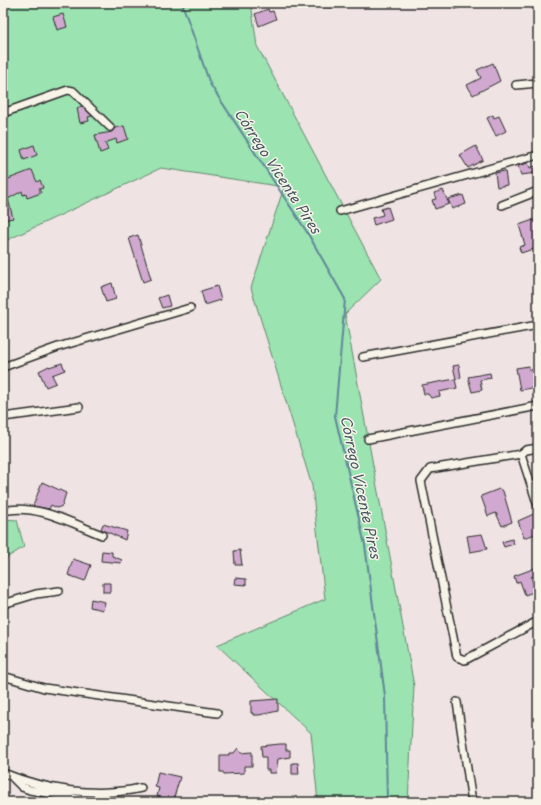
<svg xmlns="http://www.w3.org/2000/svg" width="541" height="805" font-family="'Playpen Sans',sans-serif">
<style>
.green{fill:#9be3b1;stroke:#63876e}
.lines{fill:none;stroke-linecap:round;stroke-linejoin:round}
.stream{stroke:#5f8699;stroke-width:2}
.building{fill:#d1a9d0;stroke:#2b2b2b}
.minor-casing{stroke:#2b2b2b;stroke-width:10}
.minor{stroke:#f7f3e8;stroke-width:7}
.labels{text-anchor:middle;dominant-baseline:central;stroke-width:3;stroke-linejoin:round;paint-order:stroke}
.water-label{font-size:14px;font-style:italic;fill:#455862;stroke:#f7f3e8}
</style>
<rect width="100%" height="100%" fill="#efe4e3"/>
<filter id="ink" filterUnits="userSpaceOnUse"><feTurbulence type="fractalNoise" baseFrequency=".025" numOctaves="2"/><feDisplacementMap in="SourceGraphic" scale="8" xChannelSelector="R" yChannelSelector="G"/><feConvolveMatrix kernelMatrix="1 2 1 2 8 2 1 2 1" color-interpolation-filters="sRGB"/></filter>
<g filter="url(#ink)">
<path class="green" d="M3 3H251L257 46 381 279 345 314 414 686 408 802H318L311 733 217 645 325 599 312 486 251 288 284 187 161 168 3 242Z
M3 519 17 520 24 547 3 560Z"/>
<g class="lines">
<path class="stream" d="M182 3 210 84 307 232 345 299 335 416 365 545 385 696 387 802"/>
</g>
<path class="building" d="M452 3H470V4L455 9Z
M268 9 269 12 273 11 276 19 259 26 255 14Z
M63 14 67 27 57 30 53 17Z
M493 63 500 81 473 95 467 85 481 78 477 70Z
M82 106 92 116 88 117 89 121 80 123 77 108Z
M493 115 494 118 499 116 506 131 496 136 487 118Z
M124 126 128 139 117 143 116 139 105 143 108 150 100 153 95 135 112 132 115 128Z
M34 145 37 155 24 160 21 150Z
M476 146 483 160 468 168 460 155Z
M528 163 530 168 536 166V173L521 175 518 166Z
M32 170 37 182 40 180 43 188 39 189 41 193 27 198 26 194 23 195 22 191 8 199 13 218 3 220V181Z
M505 171 507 185 497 187 495 173Z
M443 190 449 204 435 209 432 200 436 199 434 193Z
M463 195 466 204 452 209 448 199Z
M388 207 392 219 374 225 372 218 383 215 381 209Z
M536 219 538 225V249L533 251V249L521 253 519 247 525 245 519 225Z
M138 235 151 279 143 282 129 238Z
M112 283 116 299 106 302 101 287Z
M217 286 221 300 205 305 201 291Z
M167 295 170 306 162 308 158 298Z
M62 363 65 370 52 375 56 383 46 387 39 371 49 366V367Z
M459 365 461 378 456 379 453 366Z
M529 366V370L538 369V387L520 390 516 368Z
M490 373 491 378 480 380 482 390 472 392 468 377Z
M455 379 457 388 439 392 440 396 431 398 428 394H424L422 385Z
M42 482 66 493 62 506 57 508 51 505 49 509 33 506Z
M499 489 503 491 512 522 502 526 496 513 488 516 481 496Z
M536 513 538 533 524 538 518 521Z
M103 524 127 531 125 540 101 529Z
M482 534 487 549 470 552 467 536Z
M512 539 514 544 504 547 502 542Z
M240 550 242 565H235L234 551Z
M102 551 112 552V556L122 560 121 563 101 561Z
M73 559 91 565 85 581 68 575Z
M538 567V574L531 577 536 591 525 595 520 581 516 583 514 576Z
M235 578 246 579V585L234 584Z
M103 583H110V592H103Z
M91 599 105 602 103 610 90 607Z
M278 699V711L259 715H253V713H251V701Z
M280 744H286V750H290V757L278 759 276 773H269V770H266V757H262L261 746Z
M238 748 241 753 252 752V766H244V773L224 774 223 772H220V755H229V753H234Z
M292 763H298L299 774H292Z
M158 772 180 777 173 801 157 796 159 788 155 787Z"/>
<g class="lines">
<defs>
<path id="minor" d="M322 3H334
M516 85 538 83
M3 113 68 90 73 91 110 127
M502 205 538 191
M340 211 538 155
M363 357 538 325
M3 367 58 347 190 308
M3 417 79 407
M368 439 538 406
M538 448 526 450 521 454 430 469 421 481 457 657 465 660 538 621
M521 454 538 506
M3 511C36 503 71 523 102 535
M3 604 36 594 59 591
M3 676 44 688 217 713
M457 702 472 802
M3 773C45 790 96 798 141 788
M13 778 22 787 30 790 94 802"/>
</defs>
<use href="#minor" class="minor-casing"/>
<use href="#minor" class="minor"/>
</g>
</g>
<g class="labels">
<g class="water-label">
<text transform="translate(278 171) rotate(57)">Córrego Vicente Pires</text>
<text transform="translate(361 487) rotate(78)">Córrego Vicente Pires</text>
</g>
</g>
<rect width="541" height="805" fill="none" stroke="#f7f3e8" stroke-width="16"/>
<rect x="8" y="8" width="525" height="789" fill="none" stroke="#2b2b2b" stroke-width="1.5" filter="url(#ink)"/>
</svg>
